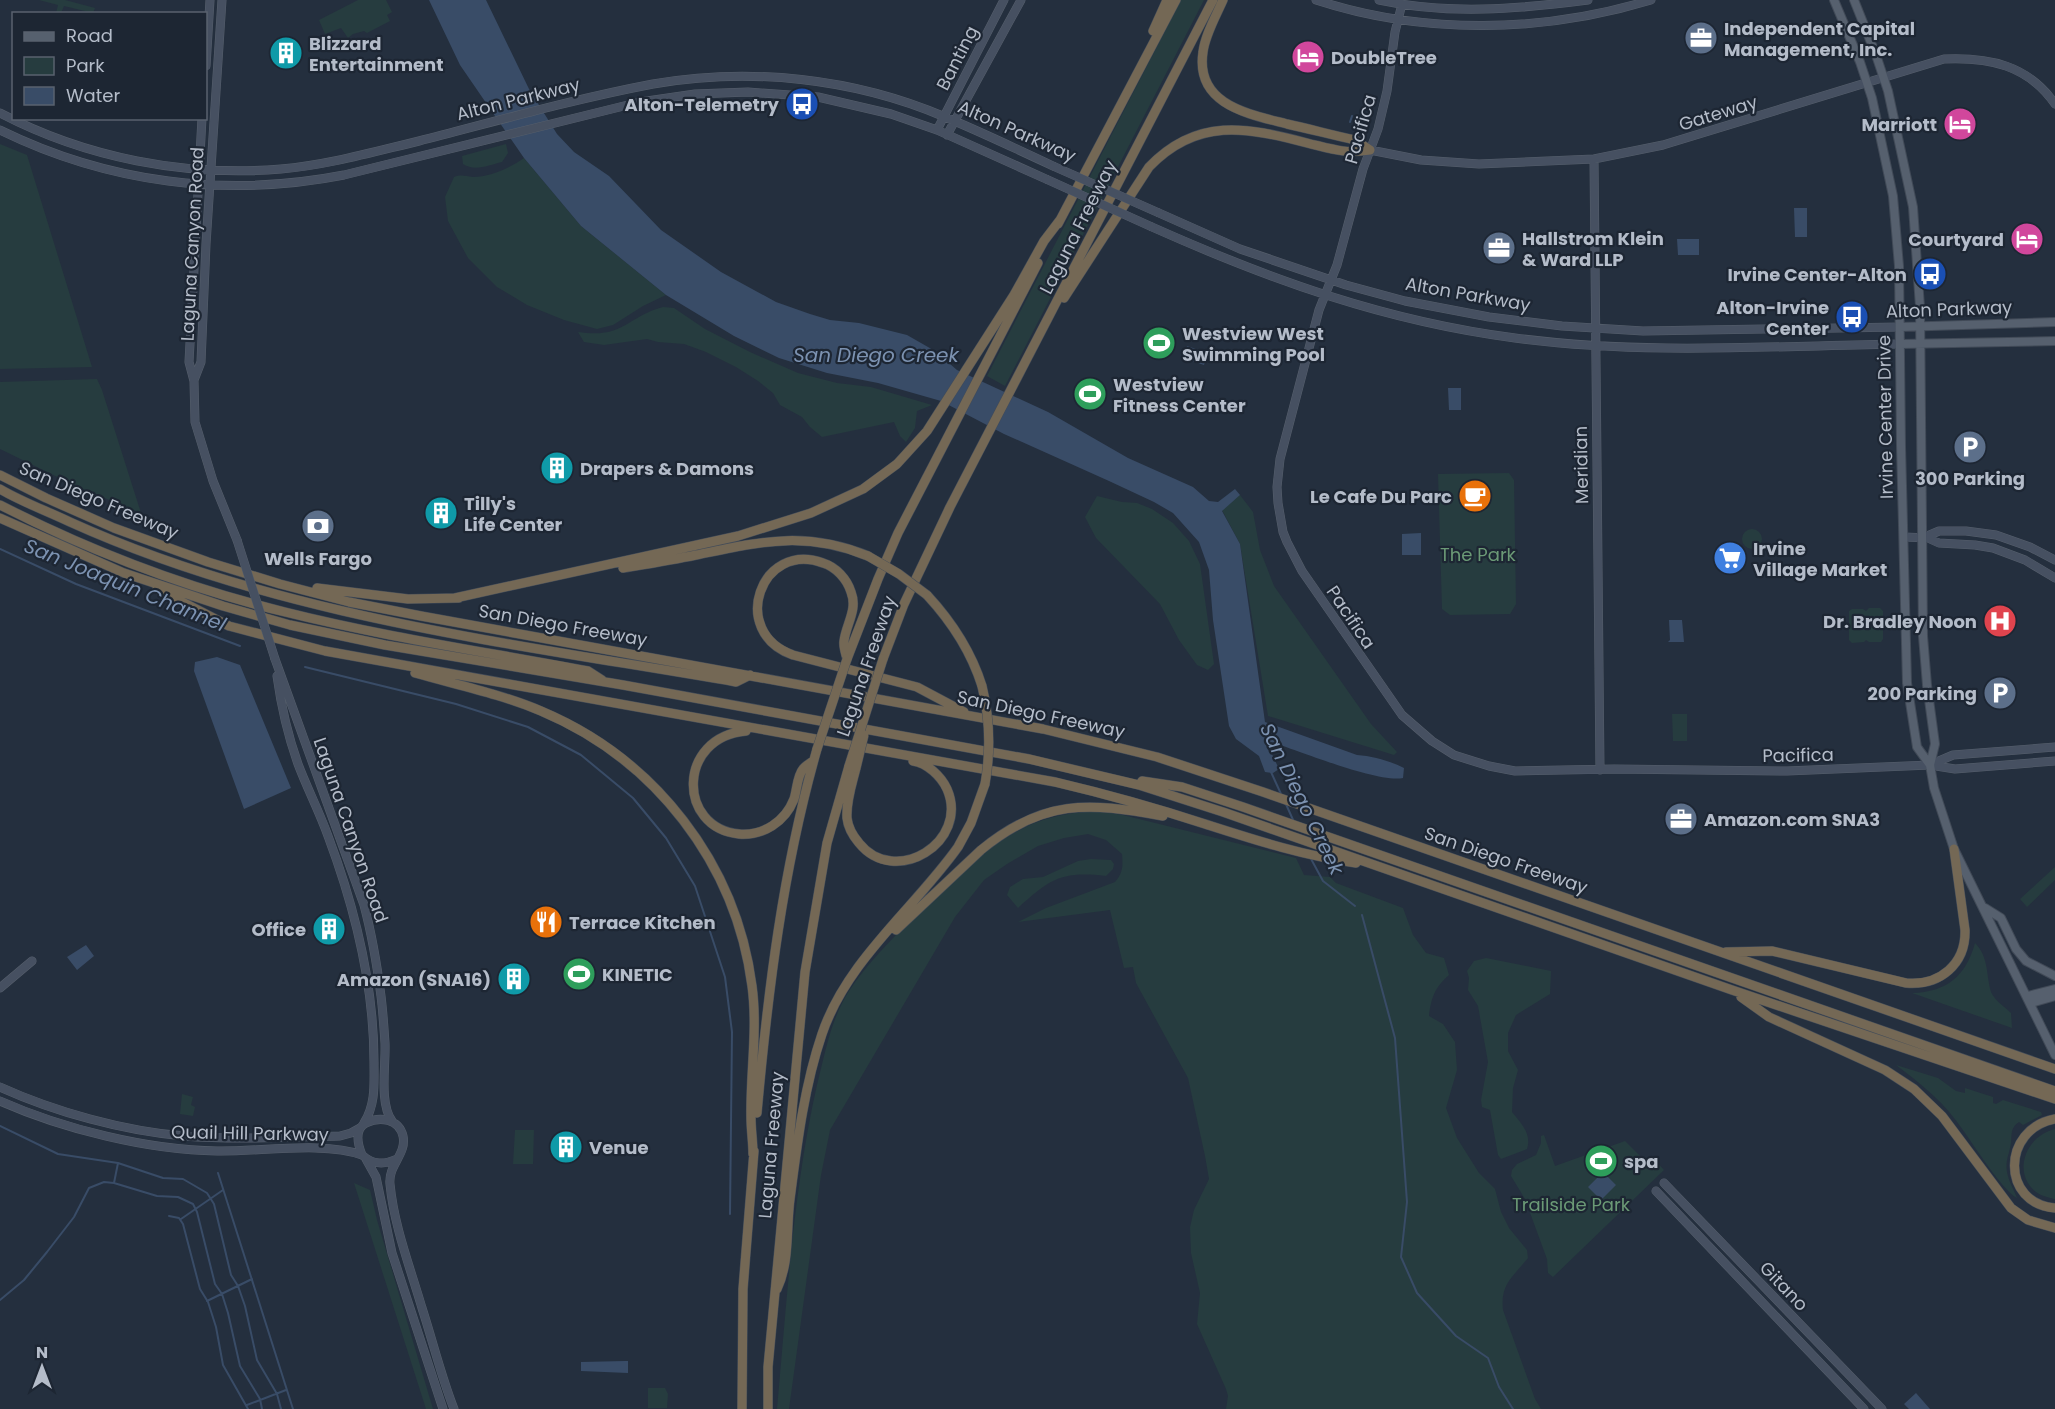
<svg xmlns="http://www.w3.org/2000/svg" width="2055" height="1409" font-family="Poppins,sans-serif">
<style>
.green{fill:#263c3f}
.water{fill:#394c67}
.lines{fill:none;stroke-linecap:round;stroke-linejoin:round}
.stream{stroke:#394c67;stroke-width:2}
.secondary-casing{stroke:#565f6c;stroke-width:9}
.primary-casing{stroke:#414a57;stroke-width:10}
.highway-casing{stroke:#434c59;stroke-width:10}
.secondary{stroke:#465061;stroke-width:8}
.primary{stroke:#56606e;stroke-width:8}
.highway{stroke:#746855;stroke-width:9}
.secondary-bridge-casing{stroke:#565f6c;stroke-width:9;stroke-linecap:butt}
.highway-bridge-casing{stroke:#434c59;stroke-width:10;stroke-linecap:butt}
.secondary-bridge{stroke:#465061;stroke-width:8}
.highway-bridge{stroke:#746855;stroke-width:9}
.labels{text-anchor:middle;dominant-baseline:central;stroke-width:4.5;stroke-linejoin:round;paint-order:stroke}
.poi-label{font-size:18px;font-weight:bold;fill:#b4bcc9;stroke:#1d2633;text-anchor:start}
.street-label{font-size:18px;fill:#b4bcc9;stroke:#1d2633}
.park-label{font-size:18px;fill:#6b9a76;stroke:#1d2633}
.water-label{font-size:20px;font-style:italic;fill:#7c92b1;stroke:#1d2633}
</style>
<rect width="100%" height="100%" fill="#242f3e"/>
<path class="green" d="M39 0H65L95 8 93 13 64 6 61 13H56L58 5Z
M358 0H386L392 12 387 15 390 21 367 33 364 31 353 34 348 38 341 28 325 34 319 20Z
M1181 0H1204L1005 386 987 376Z
M0 144 27 155 92 367 0 369Z
M506 144 508 153 502 162C489 165 475 172 463 164L462 156Z
M524 158 581 226 666 295 643 306 613 325 597 329 564 320 527 305 497 287 468 258 448 221 445 197 454 177C461 174 465 176 473 177 490 177 510 168 524 158Z
M663 307 674 308 705 329 750 352 798 373 837 383 871 387 932 405 917 411 915 428 906 442 900 436 894 422 822 437 810 427 802 417 780 405 773 393 758 381 736 367 706 352 684 344 658 342 647 339 604 345 584 342 578 332C624 339 626 317 663 307Z
M97 379 102 390 141 513 78 487 0 449V382Z
M1509 473 1514 480 1516 604 1510 614 1450 615 1442 609 1438 474Z
M1240 495 1253 512 1260 550 1274 586 1371 724 1397 752 1394 755 1268 716 1240 544 1222 510Z
M1097 496 1122 502 1137 503 1152 509 1173 523 1189 541 1200 564 1214 664 1208 670 1197 665 1179 640 1160 604 1096 538 1085 517Z
M1742 539a10 10 0 1 1 20 0a10 10 0 1 1-20 0Z
M1869 608H1880L1883 611V639L1881 642H1869L1866 640 1864 642 1852 643 1849 640V611L1852 609H1863L1866 611Z
M1672 714H1687V741H1673Z
M1097 811 1123 815 1296 858 1304 875 1330 877 1336 883 1403 908 1413 935 1426 953 1444 958 1449 975C1435 987 1431 998 1429 1016L1443 1024 1455 1042 1457 1070 1446 1108 1457 1138 1479 1173 1495 1189 1501 1212 1509 1228 1527 1250 1528 1258C1513 1277 1500 1284 1503 1310L1535 1399 1541 1409H1226L1228 1396 1226 1389 1197 1324 1200 1293 1191 1253 1190 1227 1194 1210 1209 1179 1205 1156 1188 1078 1136 983 1133 967 1124 968 1110 910 1018 922 1046 908 1115 882C1123 873 1123 866 1122 854L1106 840 1088 834 1064 838 1038 846 1007 864 984 880 955 917 830 1130 821 1175 789 1409H777C787 1300 793 1191 817 1085 825 1053 831 1019 849 991 884 939 943 892 989 849 1025 823 1053 813 1097 811Z
M1091 859 1111 860 1114 864 1113 869 1106 876C1061 871 1050 879 1018 908L1007 895 1010 887 1023 879 1043 877 1078 861Z
M2055 867V880L2027 907 2020 899Z
M1975 943C1989 957 1986 975 1991 992 1995 1001 2004 1006 2011 1013L2012 1028 1912 993C1947 992 1966 976 1975 943Z
M1486 958 1551 971 1550 994 1516 1015 1508 1033V1051L1518 1070 1513 1088 1512 1112C1521 1123 1532 1134 1527 1149L1501 1159 1498 1155 1490 1110 1482 1107 1481 1100 1488 1062 1478 1006 1468 990 1469 978 1467 971 1474 961Z
M1896 1065 1938 1078 1956 1091 1965 1093V1088L1993 1097V1103L1996 1104 2003 1100 2041 1112 2042 1115 2023 1125 2019 1122C2010 1128 2012 1134 2011 1143 2009 1156 2004 1162 2008 1176 2010 1184 2015 1192 2017 1198 2001 1190 1968 1135 1954 1118 1938 1097 1917 1081 1896 1065Z
M182 1094 193 1097 191 1105 195 1107 193 1116 180 1114Z
M2055 1129V1199H2054C2048 1197 2041 1196 2036 1192 2011 1172 2027 1135 2055 1129Z
M515 1130H534L533 1164H513Z
M1544 1135 1555 1166 1625 1141 1647 1163 1653 1158 1664 1170 1553 1277 1548 1273 1547 1259 1525 1199 1511 1176 1512 1170 1517 1164 1536 1155 1541 1143V1136Z
M354 1183 370 1190 377 1220 433 1409H426Z
M648 1388H665L668 1394 667 1408H648Z"/>
<path class="water" d="M429 0H486L529 89 557 134 574 152 609 176 661 230 721 272 776 302 810 314 830 320 859 323 907 335 935 351 957 370 1048 412 1128 458 1193 487 1209 501 1218 502 1235 489 1240 495 1222 511 1240 544 1265 722 1357 755C1373 756 1390 761 1404 768L1403 778C1377 783 1300 751 1271 742L1270 750 1279 769 1273 773 1265 772 1259 756 1236 739 1229 726 1213 620 1209 570 1199 542 1173 513 1154 502 1109 481 1004 434 941 401 878 383 827 373 779 358 734 336 666 295 581 226 524 158 460 65Z
M1794 208H1807V237H1795Z
M1677 239H1699V255H1678Z
M1151 334 1172 341 1168 352 1147 346Z
M1187 346 1208 353 1204 365 1183 358Z
M1448 388H1461V410H1449Z
M1421 533V555H1402V534Z
M1669 620H1682L1684 642H1668L1670 640Z
M217 657 240 665 291 788 244 809 194 671 195 662Z
M86 945 94 956 77 970 67 957Z
M1603 1172 1616 1185 1601 1200 1588 1187Z
M625 1361H628V1373L581 1371V1362Z
M1916 1393 1930 1409H1909L1904 1404Z"/>
<g class="lines">
<path class="stream" d="M1350 122 1352 116
M0 549 76 584 240 646
M305 667 456 704 528 727 581 755 633 798 666 838 695 886 725 977 732 1032 730 1214
M1271 772 1281 794
M1285 802 1294 822
M1310 857 1323 881 1355 906
M1362 915 1395 1038 1407 1202 1401 1257 1417 1293 1456 1336 1488 1358 1499 1387 1513 1409
M0 1126 58 1154 118 1163 163 1178 183 1179 207 1193 214 1204 231 1275 238 1286 245 1306 257 1360 277 1394 281 1409
M218 1173 293 1409
M114 1183 118 1163
M169 1216 179 1218 183 1224 200 1289 208 1302 216 1327 223 1365 248 1409
M181 1219 223 1190
M0 1300 24 1280 47 1252 74 1217 89 1188 104 1182 114 1183 157 1196 178 1197 193 1204 197 1212 215 1284 222 1294 228 1313 240 1366 260 1399 262 1409
M207 1301 252 1279
M247 1405 286 1390"/>
<defs>
<path id="secondary" d="M1316 0C1423 35 1543 33 1651 0
M1379 0C1448 15 1519 9 1588 0
M1402 4 1395 32 1387 91 1378 129 1363 169 1337 265 1319 310 1280 459 1277 487 1278 503 1283 532 1287 542 1302 571 1402 715 1432 741 1454 755 1489 766 1515 771 1614 769 1787 771 1930 765 1955 769 2055 761
M206 66 210 0
M0 113C86 158 185 177 281 169 328 165 373 152 419 141 497 121 574 99 653 84 750 67 854 78 945 117 981 132 1017 149 1053 166
M202 118 189 362 194 381 195 422 213 481 237 540
M0 130C108 183 226 198 344 175L640 102 695 94 748 92 818 97 891 114 937 130 1046 179
M937 130 1004 0
M947 135 1021 0
M1370 150 1421 160 1479 164 1594 159 1663 145 1944 59C1989 57 2028 65 2055 104
M1594 159 1600 770
M1159 213 1240 249 1346 285 1405 301 1489 317 1562 326 1643 331 1900 327
M1152 227C1271 280 1385 321 1515 338 1642 355 1772 346 1900 344
M194 380 201 362 206 244 222 0
M1904 537 1928 538 1939 543 1975 545 1993 548 2025 560 2055 578
M1925 537 1939 531H1966L1996 535 2030 547 2055 560
M275 659 364 905C372 935 377 965 381 996 383 1012 384 1028 385 1043 386 1065 379 1103 392 1121
M277 676C281 705 288 736 298 764 307 788 319 811 328 836 355 908 374 983 374 1062 374 1083 376 1104 364 1123
M1932 764 1953 755 2055 747
M0 988 32 961
M0 1087C55 1112 124 1131 184 1136 236 1140 288 1137 340 1136L351 1133 360 1128
M0 1101C63 1129 148 1150 217 1151 259 1152 324 1141 362 1155
M366 1159 376 1177 392 1253 443 1409
M397 1159C384 1165 373 1165 362 1155 358 1145 354 1129 366 1123 380 1116 399 1119 403 1136 407 1154 388 1165 390 1184 394 1226 410 1267 422 1308 433 1342 441 1376 454 1409
M1664 1183 1882 1409
M1656 1191 1864 1409"/>
<path id="primary" d="M1834 0 1860 62 1872 98 1893 196 1899 266 1901 446 1907 683 1917 747 1930 765
M1854 0 1876 55 1888 91 1913 207 1920 307 1923 636 1927 685 1935 744 1930 765 1934 788 1954 849 2055 1055
M1900 327 2055 322
M1900 344 2055 341
M1985 908 2001 918 2016 949 2026 961 2055 976
M2028 996 2055 989
M2031 1003 2055 996"/>
<path id="highway" d="M1223 0C1216 16 1205 35 1203 52 1195 105 1249 114 1287 124 1310 129 1332 135 1355 140L1370 150
M1153 31 1167 0
M1058 224 1176 0
M1064 298 1149 167C1197 117 1246 127 1307 143 1332 149 1344 154 1370 150
M0 475 46 498 114 528 208 562 280 584 349 602 421 616 1043 729 1157 757 1263 792 2055 1069
M0 489C22 502 47 511 70 522 280 617 512 643 736 682L750 675
M0 505C90 551 187 588 285 612 385 637 487 652 588 671L602 680
M0 518 124 573 223 606 290 625 385 645 623 685 1029 759 1139 785 1223 812 1732 990 2055 1099
M623 568C647 564 672 560 696 555 760 542 804 530 868 556
M317 588 408 599 459 598
M157 589 229 626 325 651 1055 782C1106 794 1156 808 1205 824 1255 840 1304 856 1356 863
M927 595C952 622 971 651 982 686
M455 598 738 536 811 513 863 489 897 464 927 431 1014 295 1044 241 1060 220
M847 659 878 579 898 533 1038 263
M847 659C846 654 843 647 844 641 846 624 858 610 851 592 847 579 836 567 823 563 761 540 728 632 793 655L917 687 964 712
M883 659 904 604 950 507 1213 0
M415 673C457 685 501 694 541 711 655 759 736 863 752 986 758 1030 750 1074 751 1118 751 1130 753 1142 753 1154
M746 731C677 737 677 828 739 834 763 836 785 822 794 799 797 790 797 776 803 769 806 765 811 763 814 760
M856 768C852 784 846 801 847 818 848 827 853 836 859 843 895 888 970 842 947 789 941 776 927 763 913 761
M1142 781 1182 787 1243 807 2055 1091
M896 930 981 850C1043 799 1088 802 1163 816
M1726 952 1772 951 1906 983C1940 986 1966 964 1965 930L1954 849
M1741 997 1769 1017 1885 1070 1914 1089 1942 1116 2011 1208 2028 1220 2055 1228
M757 1113C768 990 783 868 817 749
M2055 1119C2001 1129 2001 1204 2055 1208
M777 1289C790 1262 786 1229 790 1199 797 1145 804 1087 822 1034 847 960 914 909 958 847L971 823 985 784
M742 1409 743 1289 754 1151
M768 1409V1367L805 972 827 843 849 766"/>
</defs>
<use href="#secondary" class="secondary-casing"/>
<use href="#primary" class="primary-casing"/>
<use href="#highway" class="highway-casing"/>
<use href="#secondary" class="secondary"/>
<use href="#primary" class="primary"/>
<use href="#highway" class="highway"/>
<defs>
<path id="secondary-bridge" d="M1053 166 1159 213
M1046 179 1152 227
M237 540 275 659"/>
<path id="highway-bridge" d="M868 556 899 574 927 595
M982 686C990 719 991 750 985 784
M817 749 847 659
M849 766 883 659
M856 768 864 735"/>
</defs>
<use href="#secondary-bridge" class="secondary-bridge-casing"/>
<use href="#highway-bridge" class="highway-bridge-casing"/>
<use href="#secondary-bridge" class="secondary-bridge"/>
<use href="#highway-bridge" class="highway-bridge"/>
</g>
<defs>
<symbol id="office-disc" viewBox="-11 -11 22 22"><circle r="9.5" fill="#5c6f8a" stroke="#1d2633"/><path d="M-6-3h4V-5.5h4V-3h4V5H-6ZM-1-4.5V-3h2v-1.5ZM-6 0V1H6V0Z" fill="#fff"/></symbol>
<symbol id="building-disc" viewBox="-11 -11 22 22"><circle r="9.5" fill="#0f9aa8" stroke="#1d2633"/><path d="M-4-6H4V6H1V3H-1V6H-4ZM-2.5-4.3h1.7v1.8h-1.7ZM.8-4.3h1.7v1.8H.8ZM-2.5-1h1.7V.8h-1.7ZM.8-1h1.7V.8H.8Z" fill="#fff"/></symbol>
<symbol id="hotel-disc" viewBox="-11 -11 22 22"><circle r="9.5" fill="#d1479c" stroke="#1d2633"/><path d="M-6-4.5h1.5V1H6V5H4.5V3h-9V5H-6ZM-4 0a1.8 1.8 0 1 1 3.6 0ZM.5 0V-2.5h3Q6-2.5 6 0Z" fill="#fff"/></symbol>
<symbol id="bus-disc" viewBox="-11 -11 22 22"><circle r="9.5" fill="#1a4fb4" stroke="#1d2633"/><path d="M-5-6H5V4H4V6H2V4H-2V6H-4V4H-5ZM-3.5-4V0h7V-4ZM-3.5 1.2v1.5H-2V1.2ZM2 1.2v1.5H3.5V1.2Z" fill="#fff"/></symbol>
<symbol id="stadium-disc" viewBox="-11 -11 22 22"><circle r="9.5" fill="#2e9e5b" stroke="#1d2633"/><path d="M0-5a6.5 5 0 1 0 0 10a6.5 5 0 1 0 0-10ZM-3.5-1.8h7v3.6h-7Z" fill="#fff"/></symbol>
<symbol id="parking-disc" viewBox="-11 -11 22 22"><circle r="9.5" fill="#5c6f8a" stroke="#1d2633"/><path d="M-3.5-5.5H1a3.5 3.5 0 0 1 0 7H-1V5.5H-3.5ZM-1-3.4V-.6H.8a1.4 1.4 0 0 0 0-2.8Z" fill="#fff"/></symbol>
<symbol id="cafe-disc" viewBox="-11 -11 22 22"><circle r="9.5" fill="#e8710a" stroke="#1d2633"/><path d="M-5.5-4.5H6V0H3Q3 3.5 0 3.5H-2.5Q-5.5 3.5-5.5 0ZM3-3.2v2h1.7v-2ZM-6 4.5H4V6H-6Z" fill="#fff"/></symbol>
<symbol id="bank-disc" viewBox="-11 -11 22 22"><circle r="9.5" fill="#5c6f8a" stroke="#1d2633"/><path d="M-6-4H6V4H-6ZM0-2.3a2.3 2.3 0 1 0 0 4.6a2.3 2.3 0 1 0 0-4.6Z" fill="#fff"/></symbol>
<symbol id="supermarket-disc" viewBox="-11 -11 22 22"><circle r="9.5" fill="#3f7fe0" stroke="#1d2633"/><path d="M-6-5.5h2.5l.6 2H6L4.5 2H-2.5L-4.4-4H-6ZM-1.5 3.2a1.3 1.3 0 1 0 .1 0ZM3 3.2a1.3 1.3 0 1 0 .1 0Z" fill="#fff"/></symbol>
<symbol id="hospital-disc" viewBox="-11 -11 22 22"><circle r="9.5" fill="#e0444e" stroke="#1d2633"/><path d="M-5-5h3v3.5h4V-5h3V5h-3V1.5h-4V5h-3Z" fill="#fff"/></symbol>
<symbol id="restaurant-disc" viewBox="-11 -11 22 22"><circle r="9.5" fill="#e8710a" stroke="#1d2633"/><path d="M-5-6h1v4h1v-4h1v4h1v-4h1v5L-1.5 .5V6h-2V.5L-5-1ZM5-6V6H3V1.5H1.5Q1.5-4 5-6Z" fill="#fff"/></symbol>
</defs>
<g fill-rule="evenodd">
<use href="#office-disc" x="1682" y="19" width="38" height="38"/>
<use href="#building-disc" x="267" y="34" width="38" height="38"/>
<use href="#hotel-disc" x="1289" y="38" width="38" height="38"/>
<use href="#bus-disc" x="783" y="85" width="38" height="38"/>
<use href="#hotel-disc" x="1941" y="105" width="38" height="38"/>
<use href="#hotel-disc" x="2008" y="220" width="38" height="38"/>
<use href="#office-disc" x="1480" y="229" width="38" height="38"/>
<use href="#bus-disc" x="1911" y="255" width="38" height="38"/>
<use href="#bus-disc" x="1833" y="298" width="38" height="38"/>
<use href="#stadium-disc" x="1140" y="324" width="38" height="38"/>
<use href="#stadium-disc" x="1071" y="375" width="38" height="38"/>
<use href="#parking-disc" x="1951" y="428" width="38" height="38"/>
<use href="#building-disc" x="538" y="449" width="38" height="38"/>
<use href="#cafe-disc" x="1456" y="477" width="38" height="38"/>
<use href="#building-disc" x="422" y="494" width="38" height="38"/>
<use href="#bank-disc" x="299" y="507" width="38" height="38"/>
<use href="#supermarket-disc" x="1711" y="539" width="38" height="38"/>
<use href="#hospital-disc" x="1981" y="602" width="38" height="38"/>
<use href="#parking-disc" x="1981" y="674" width="38" height="38"/>
<use href="#office-disc" x="1662" y="800" width="38" height="38"/>
<use href="#restaurant-disc" x="527" y="903" width="38" height="38"/>
<use href="#building-disc" x="310" y="910" width="38" height="38"/>
<use href="#stadium-disc" x="560" y="955" width="38" height="38"/>
<use href="#building-disc" x="495" y="960" width="38" height="38"/>
<use href="#building-disc" x="547" y="1128" width="38" height="38"/>
<use href="#stadium-disc" x="1582" y="1142" width="38" height="38"/>
</g>
<g class="labels">
<g class="poi-label">
<text x="1724" y="28">Independent Capital<tspan x="1724" dy="21">Management, Inc.</tspan></text>
<text x="309" y="43">Blizzard<tspan x="309" dy="21">Entertainment</tspan></text>
<text x="1331" y="57">DoubleTree</text>
<text x="779" y="104" text-anchor="end">Alton-Telemetry</text>
<text x="1937" y="124" text-anchor="end">Marriott</text>
<text x="1522" y="238">Hallstrom Klein<tspan x="1522" dy="21">&amp; Ward LLP</tspan></text>
<text x="2004" y="239" text-anchor="end">Courtyard</text>
<text x="1907" y="274" text-anchor="end">Irvine Center-Alton</text>
<text x="1829" y="307" text-anchor="end">Alton-Irvine<tspan x="1829" dy="21">Center</tspan></text>
<text x="1182" y="333">Westview West<tspan x="1182" dy="21">Swimming Pool</tspan></text>
<text x="1113" y="384">Westview<tspan x="1113" dy="21">Fitness Center</tspan></text>
<text x="580" y="468">Drapers &amp; Damons</text>
<text x="1970" y="478" text-anchor="middle">300 Parking</text>
<text x="1452" y="496" text-anchor="end">Le Cafe Du Parc</text>
<text x="464" y="503">Tilly's<tspan x="464" dy="21">Life Center</tspan></text>
<text x="1753" y="548">Irvine<tspan x="1753" dy="21">Village Market</tspan></text>
<text x="318" y="558" text-anchor="middle">Wells Fargo</text>
<text x="1977" y="621" text-anchor="end">Dr. Bradley Noon</text>
<text x="1977" y="693" text-anchor="end">200 Parking</text>
<text x="1704" y="819">Amazon.com SNA3</text>
<text x="569" y="922">Terrace Kitchen</text>
<text x="306" y="929" text-anchor="end">Office</text>
<text x="602" y="974">KINETIC</text>
<text x="491" y="979" text-anchor="end">Amazon (SNA16)</text>
<text x="589" y="1147">Venue</text>
<text x="1624" y="1161">spa</text>
</g>
<g class="street-label">
<text transform="translate(957 58) rotate(-63)">Banting</text>
<text transform="translate(518 99) rotate(-14)">Alton Parkway</text>
<text transform="translate(1718 113) rotate(-17)">Gateway</text>
<text transform="translate(1360 129) rotate(-74)">Pacifica</text>
<text transform="translate(1017 131) rotate(24)">Alton Parkway</text>
<text transform="translate(1078 227) rotate(-63)">Laguna Freeway</text>
<text transform="translate(192 244) rotate(-87)">Laguna Canyon Road</text>
<text transform="translate(1468 294) rotate(10)">Alton Parkway</text>
<text transform="translate(1949 309) rotate(-2)">Alton Parkway</text>
<text transform="translate(1885 417) rotate(-91)">Irvine Center Drive</text>
<text transform="translate(1581 465) rotate(-91)">Meridian</text>
<text transform="translate(99 500) rotate(23)">San Diego Freeway</text>
<text transform="translate(1351 617) rotate(56)">Pacifica</text>
<text transform="translate(563 625) rotate(10)">San Diego Freeway</text>
<text transform="translate(866 666) rotate(-71)">Laguna Freeway</text>
<text transform="translate(1041 714) rotate(12)">San Diego Freeway</text>
<text transform="translate(1798 755) rotate(-1)">Pacifica</text>
<text transform="translate(351 830) rotate(71)">Laguna Canyon Road</text>
<text transform="translate(1506 860) rotate(19)">San Diego Freeway</text>
<text transform="translate(250 1133) rotate(1)">Quail Hill Parkway</text>
<text transform="translate(771 1145) rotate(-85)">Laguna Freeway</text>
<text transform="translate(1784 1286) rotate(46)">Gitano</text>
</g>
<g class="park-label">
<text x="1478" y="554">The Park</text>
<text x="1571" y="1204">Trailside Park</text>
</g>
<g class="water-label">
<text x="876" y="355">San Diego Creek</text>
<text transform="translate(125 585) rotate(22)">San Joaquin Channel</text>
<text transform="translate(1302 799) rotate(64)">San Diego Creek</text>
</g>
</g>
<rect x="12" y="12" width="195" height="108" fill="#1d2633" stroke="#59626f" stroke-width="1.5"/>
<rect x="24" y="32" width="30" height="9" fill="#56606e" stroke="#59626f" stroke-width="1.5"/>
<text x="66" y="42" font-size="18" fill="#b4bcc9">Road</text>
<rect x="24" y="57" width="30" height="18" fill="#263c3f" stroke="#59626f" stroke-width="1.5"/>
<text x="66" y="72" font-size="18" fill="#b4bcc9">Park</text>
<rect x="24" y="87" width="30" height="18" fill="#394c67" stroke="#59626f" stroke-width="1.5"/>
<text x="66" y="102" font-size="18" fill="#b4bcc9">Water</text>
<g transform="translate(42 1367)" stroke="#1d2633" stroke-width="4.5" paint-order="stroke">
<path d="M0-4.5L10 22L0 15L-10 22Z" fill="#b4bcc9"/>
<text y="-9" font-size="16" font-weight="bold" text-anchor="middle" fill="#b4bcc9">N</text>
</g>
</svg>
